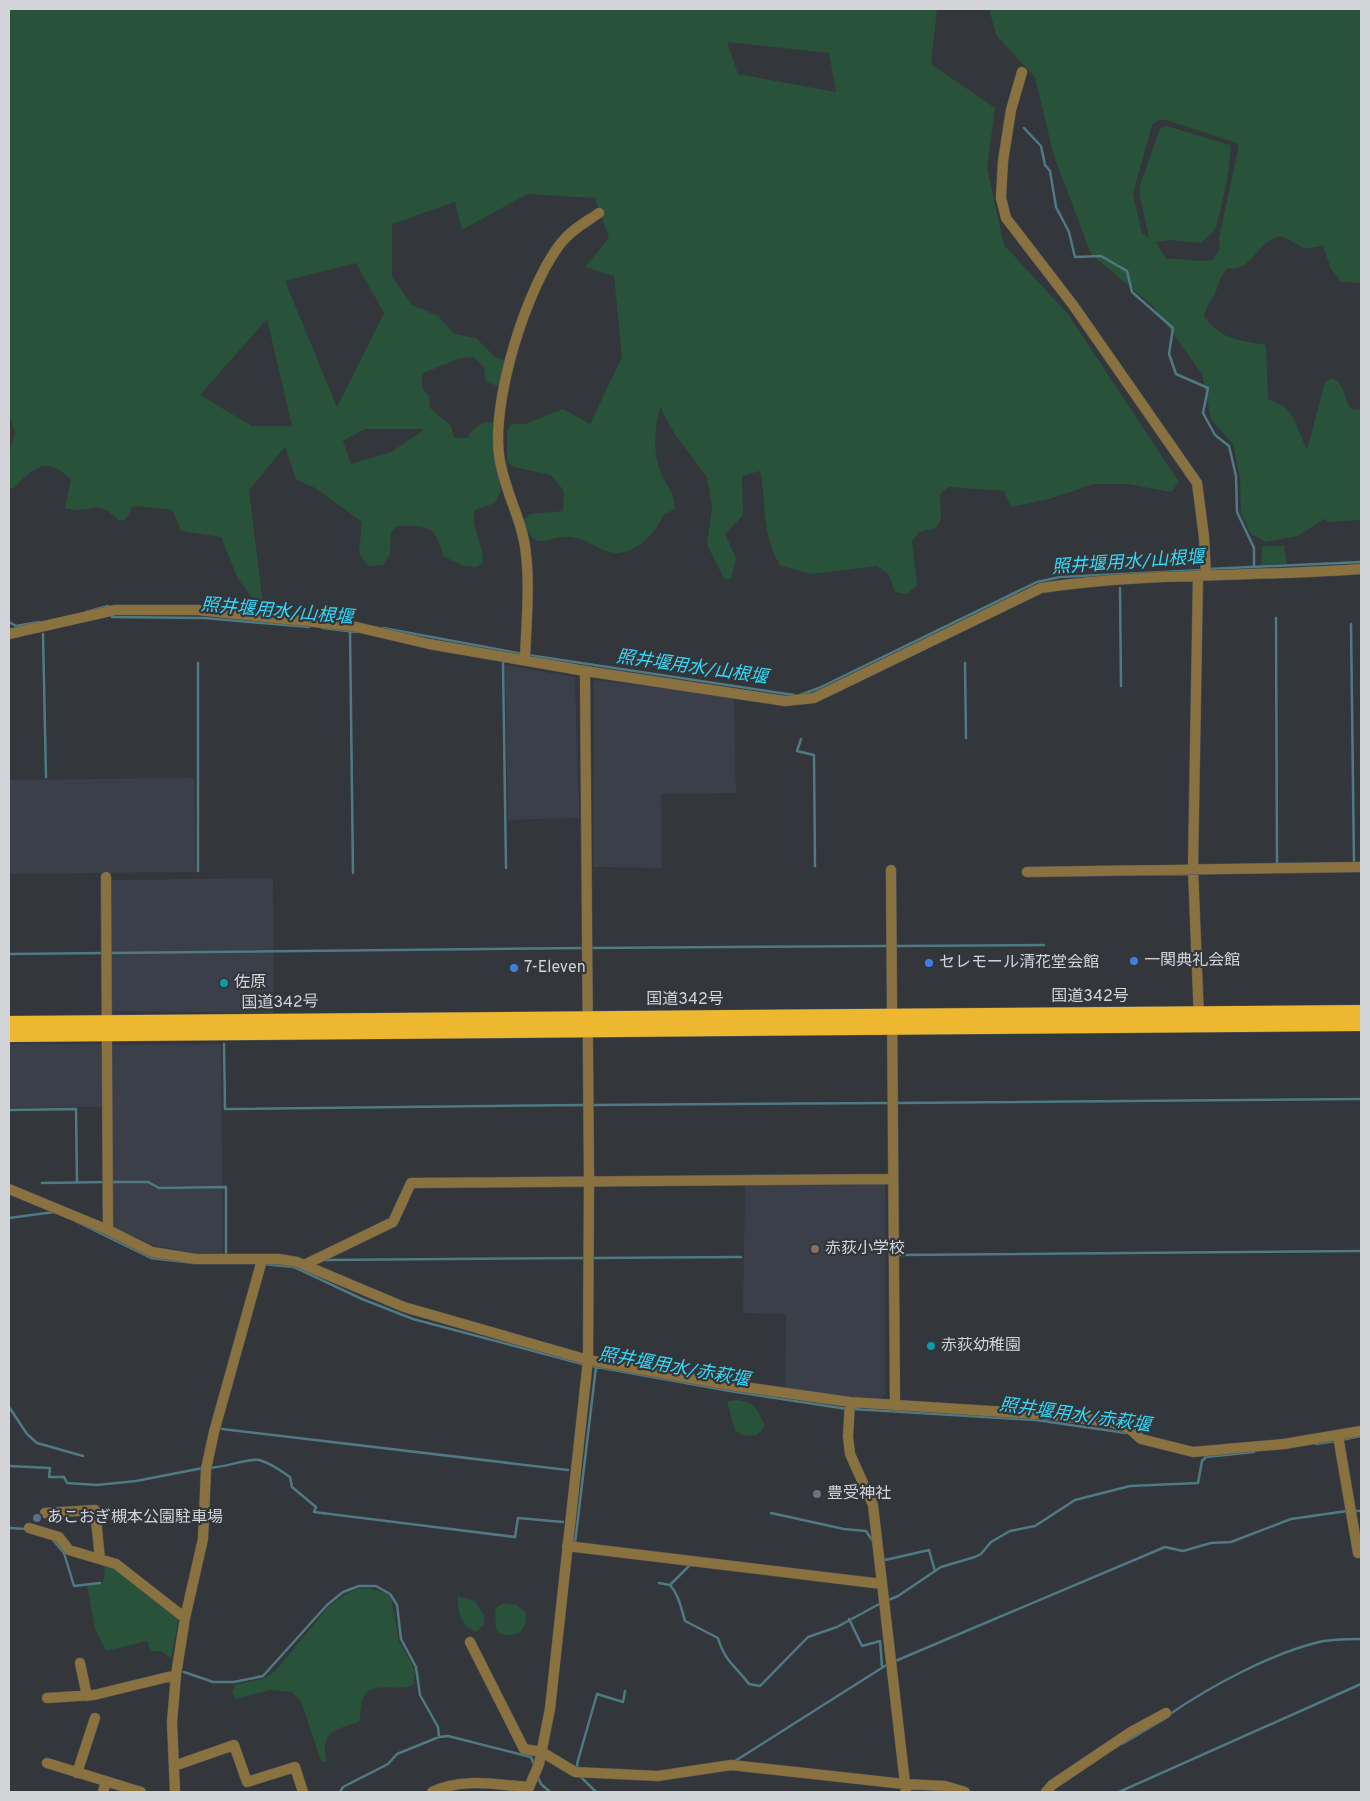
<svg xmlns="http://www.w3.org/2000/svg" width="1370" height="1801" font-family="Overpass,'Noto Sans JP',sans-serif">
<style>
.built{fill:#3a3f49}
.green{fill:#28523a;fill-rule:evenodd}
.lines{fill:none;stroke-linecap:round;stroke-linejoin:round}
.stream{stroke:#4f7a83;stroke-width:2.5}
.minor-casing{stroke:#505257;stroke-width:11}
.tertiary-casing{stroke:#505257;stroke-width:11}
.trunk-casing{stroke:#505257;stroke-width:15}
.minor{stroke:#8a7240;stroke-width:10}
.tertiary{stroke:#8a7240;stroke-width:10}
.trunk{stroke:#eeb730;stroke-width:14}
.shop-dot{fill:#3f7fe0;stroke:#33363b;stroke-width:2}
.culture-dot{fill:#0f9aa8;stroke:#33363b;stroke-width:2}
.education-dot{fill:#8d6e63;stroke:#33363b;stroke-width:2}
.worship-dot{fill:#6b7280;stroke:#33363b;stroke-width:2}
.service-dot{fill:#5c6f8a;stroke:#33363b;stroke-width:2}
.labels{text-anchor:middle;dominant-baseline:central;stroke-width:4.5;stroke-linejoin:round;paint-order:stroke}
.poi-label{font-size:16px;fill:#d3d4d8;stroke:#33363b;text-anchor:start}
.street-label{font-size:16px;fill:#d3d4d8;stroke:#33363b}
.water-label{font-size:18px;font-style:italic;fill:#33d9f9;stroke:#33363b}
</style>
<rect width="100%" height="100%" fill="#33363b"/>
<path class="built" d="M505 665 575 677 579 818 508 820Z
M594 680 734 697 736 793 661 794 662 868 593 867Z
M194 778 196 872 9 874V780Z
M273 878 274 1013 111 1011V880Z
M9 1044H103L105 1107 9 1108Z
M221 1044 223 1254 196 1253 152 1245 113 1227 112 1045Z
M745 1184H885V1394L880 1400 785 1388 786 1314 743 1313Z"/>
<path class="green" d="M9 9H937L931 64 995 108 987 168 1004 245 1068 314 1179 482 1171 492 1127 484H1094L1049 499 1011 507 1004 491 949 487 940 494 941 520 936 528 919 532 912 541 917 585 907 594 895 592 889 575 877 566 812 574 781 566C761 537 767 504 760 471L742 476 743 515 725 534 736 558 731 579H724L707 545 712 508 707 477 674 433 660 407C655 428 652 452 661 473 668 491 673 485 675 509L663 515C657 532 636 554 615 553 601 552 590 541 576 538 551 531 537 558 523 521L530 514 563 511 564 491 551 475 514 467 507 462V430L512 424H525L563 409 590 424 622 357 614 276 585 267 609 238 595 198 527 194 462 230 455 202 392 224V277L412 305 438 316 454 334 476 338 495 357 504 360 507 365 504 383 498 386 486 382 484 367 473 357 457 359 422 374V388L429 396 430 408 451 426 454 438H467C475 426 483 419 498 424 494 448 496 467 501 491L495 503 475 510C470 526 484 546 483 563L477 567 463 566 443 556C435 524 429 526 397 526L391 533 390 554 383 565 368 566 359 553 362 522 315 488 296 479 285 447 249 490 263 604 255 602 238 579 221 537 181 531 173 512 168 509 133 506 126 519 120 521C91 495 94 516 65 508L71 479C46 456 35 466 14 488L9 489V452L15 434 9 413ZM727 42 829 53 836 92 738 74ZM356 263 384 313 337 407 285 281ZM267 319 292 426H252L200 395ZM365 429H425L391 452 351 464 343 441Z
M989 9H1361V283L1341 282 1331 269 1323 246C1318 246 1309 249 1304 248 1293 245 1287 233 1275 238 1255 245 1252 272 1227 268 1220 277 1219 284 1215 294 1211 302 1206 306 1204 316 1221 340 1239 340 1266 345L1268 399 1285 407 1293 417 1307 450 1325 382 1331 378C1347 383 1342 398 1352 409L1361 410V520L1329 522 1324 519 1298 536 1265 542 1250 533 1241 512 1240 479 1233 444 1211 419 1202 374 1153 306 1091 254 1053 153 1035 77 996 35ZM1159 120H1166L1237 143 1238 150 1219 238 1220 248 1213 260C1196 263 1183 258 1166 259L1156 242 1170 240 1201 243C1205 239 1212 234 1215 229 1220 217 1233 157 1230 145L1167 126 1160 128 1140 186V197L1149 238 1142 233 1133 194 1152 125Z
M1262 546H1284L1287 564 1261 565Z
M736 1400C756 1402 757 1409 765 1426L757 1435 745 1436 735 1431 727 1401Z
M105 1562 179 1617 171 1659 162 1651H151L147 1641 106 1651 95 1629 87 1586 100 1585 104 1580Z
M368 1588 386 1593 391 1598 399 1641 415 1670 414 1684C401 1694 371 1679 363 1698 360 1705 361 1715 359 1722 335 1730 319 1731 327 1762L321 1761 301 1701 292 1692 270 1690 235 1699 232 1692 235 1685 265 1678 277 1669 329 1606 348 1593 358 1589Z
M457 1596 475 1601 484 1615V1625L476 1632 465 1626 459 1613Z
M503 1603 517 1605 526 1613C527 1631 517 1639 499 1633L496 1628 495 1609Z"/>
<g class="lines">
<path class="stream" d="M1024 128 1041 146 1045 165 1050 171 1056 207 1069 232 1075 257 1101 256 1127 271 1132 292 1173 328 1169 354 1176 374 1208 388 1203 413 1215 435 1229 446 1236 476 1237 512 1254 548V567
M1208 569 1361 562
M1120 588 1121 686
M86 612 108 606 109 610
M111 615 112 617 205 618 309 627
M1276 618 1277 867
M9 622 16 626 39 622
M1351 624 1354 864
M322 628 356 632
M383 628 523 654
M350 631 353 873
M43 634 46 777
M528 655 794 695
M503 662 506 868
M198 663V871
M965 663 966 738
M800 695 819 688 1037 582 1060 577 1203 570
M801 739 797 751 814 755 815 866
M895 946 1044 945
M590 948 890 946
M110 953 585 948
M9 954 105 953
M224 1044 225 1109 586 1105
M897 1103 1361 1099
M592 1105 891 1103
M9 1110 76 1109 77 1182
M111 1182H148L159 1188 226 1187V1257
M42 1183 106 1182
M9 1218 54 1212
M75 1221 151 1258 193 1263
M898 1255 1361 1251
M591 1258 741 1257
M325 1260 586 1258
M263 1264 294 1267 362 1299 413 1319 586 1365
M591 1366 730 1391 847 1409
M9 1407 27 1434 37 1443 83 1456
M853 1409 1036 1420 1126 1433
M222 1429 568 1470
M1341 1440 1361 1436
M1316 1444 1336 1441
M9 1466 50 1468 49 1477H64L67 1483 97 1485 136 1481 203 1468
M208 1468C223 1468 249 1458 259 1460 271 1463 281 1471 290 1477L292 1487 316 1507 314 1512 515 1537 518 1518 563 1522
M1353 1511H1361
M771 1513 844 1529 866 1531 874 1543
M9 1528 27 1529
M53 1540 64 1553 74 1586 100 1583
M575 1543 596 1367
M883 1558 885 1560 929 1550 935 1571
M659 1583 670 1585C679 1595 681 1608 685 1621L718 1638C725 1662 735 1665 749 1684L760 1686 808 1637 837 1627 881 1603
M670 1585 690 1565
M886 1601 898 1596 941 1567 975 1557 981 1554 991 1542 1010 1531 1035 1526 1075 1500 1130 1486 1198 1483 1202 1461 1206 1457 1254 1452
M849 1619 862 1646 880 1641 882 1666
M893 1662 1165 1547 1183 1551 1211 1543 1231 1542 1291 1519 1347 1511
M184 1672 213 1682H234L263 1676 327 1605 343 1592 359 1586H376L390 1594 397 1605 401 1639 416 1667 420 1695 438 1727 439 1737
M1170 1714C1211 1686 1270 1654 1319 1642 1332 1639 1348 1639 1361 1639
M1122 1744 1166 1718
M735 1761 888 1664
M578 1769 577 1764 597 1694 623 1702 625 1691
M537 1775 541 1784 550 1792
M579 1775 596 1792
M340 1792 343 1787 388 1764 397 1754 439 1737 448 1736 531 1757 535 1767
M1119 1792 1361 1684"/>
<defs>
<path id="minor" d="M1022 72 1011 110 1003 161 1001 198 1006 218 1073 305 1197 483 1204 537 1206 575
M1198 576 1193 868 1199 1019
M9 634 115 610H198L352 626 429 644 585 671 785 701 814 698 1041 588C1146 572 1255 577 1361 569
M525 660C526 625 530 589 526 554 523 520 503 489 499 455 492 399 526 288 561 243 571 230 586 222 599 213
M891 870 895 1406
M1027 872 1361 867
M106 877 108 1230
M9 1189 108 1230 152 1252 196 1259H278L297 1262 404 1307 588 1360 729 1385 850 1402 1051 1415 1111 1422 1130 1429 1141 1439 1193 1452 1284 1444 1361 1431
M304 1265 393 1222 411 1183 893 1179
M850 1402 848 1436 850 1454 873 1505 906 1792
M1338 1436 1358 1553H1361
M45 1513 95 1510 100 1559
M29 1528 59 1537 69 1550 116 1564 185 1618
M567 1546 882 1584
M470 1642 524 1749 542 1752 575 1772 658 1776 731 1765 904 1784 945 1786 965 1792
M80 1663 87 1696
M47 1698 94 1695 176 1675
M47 1763 141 1792
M174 1766 234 1745 247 1782 295 1767 303 1792
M77 1773 95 1718
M103 1792 106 1781
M175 1792 172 1722 176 1675 185 1618 203 1539 206 1469 214 1432 262 1260
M432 1792C463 1777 496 1785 529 1787
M1046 1792 1052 1785 1131 1732 1166 1713"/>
<path id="tertiary" d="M527 1792 539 1764 550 1709 588 1360 589 1181 585 671"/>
<path id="trunk" d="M9 1023 1361 1012
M9 1035 1361 1024"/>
</defs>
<use href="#minor" class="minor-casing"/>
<use href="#tertiary" class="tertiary-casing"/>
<use href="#trunk" class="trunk-casing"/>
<use href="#minor" class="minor"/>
<use href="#tertiary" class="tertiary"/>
<use href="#trunk" class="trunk"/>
</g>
<g class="shop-dot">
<circle cx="1134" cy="961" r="5"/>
<circle cx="929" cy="963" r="5"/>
<circle cx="514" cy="968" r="5"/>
</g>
<g class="culture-dot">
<circle cx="224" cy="983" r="5"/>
<circle cx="931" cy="1346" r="5"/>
</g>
<circle class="education-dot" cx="815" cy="1249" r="5"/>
<circle class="worship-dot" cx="817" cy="1494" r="5"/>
<circle class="service-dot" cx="37" cy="1518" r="5"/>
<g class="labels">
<g class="poi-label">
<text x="1144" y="961">一関典礼会館</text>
<text x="939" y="963">セレモール清花堂会館</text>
<text x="524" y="968">7-Eleven</text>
<text x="234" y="983">佐原</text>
<text x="825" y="1249">赤荻小学校</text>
<text x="941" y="1346">赤荻幼稚園</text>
<text x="827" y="1494">豊受神社</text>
<text x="47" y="1518">あこおぎ槻本公園駐車場</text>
</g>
<g class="street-label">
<text x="1090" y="997">国道342号</text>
<text x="685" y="1000">国道342号</text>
<text transform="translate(280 1003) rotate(-1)">国道342号</text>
</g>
<g class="water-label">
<text transform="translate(1128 563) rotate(-4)">照井堰用水/山根堰</text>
<text transform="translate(277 612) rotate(5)">照井堰用水/山根堰</text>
<text transform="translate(692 668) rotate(8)">照井堰用水/山根堰</text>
<text transform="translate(674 1368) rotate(10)">照井堰用水/赤萩堰</text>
<text transform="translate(1075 1416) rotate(8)">照井堰用水/赤萩堰</text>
</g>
</g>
<rect width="1370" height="1801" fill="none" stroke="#d3d4d8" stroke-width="20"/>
</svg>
